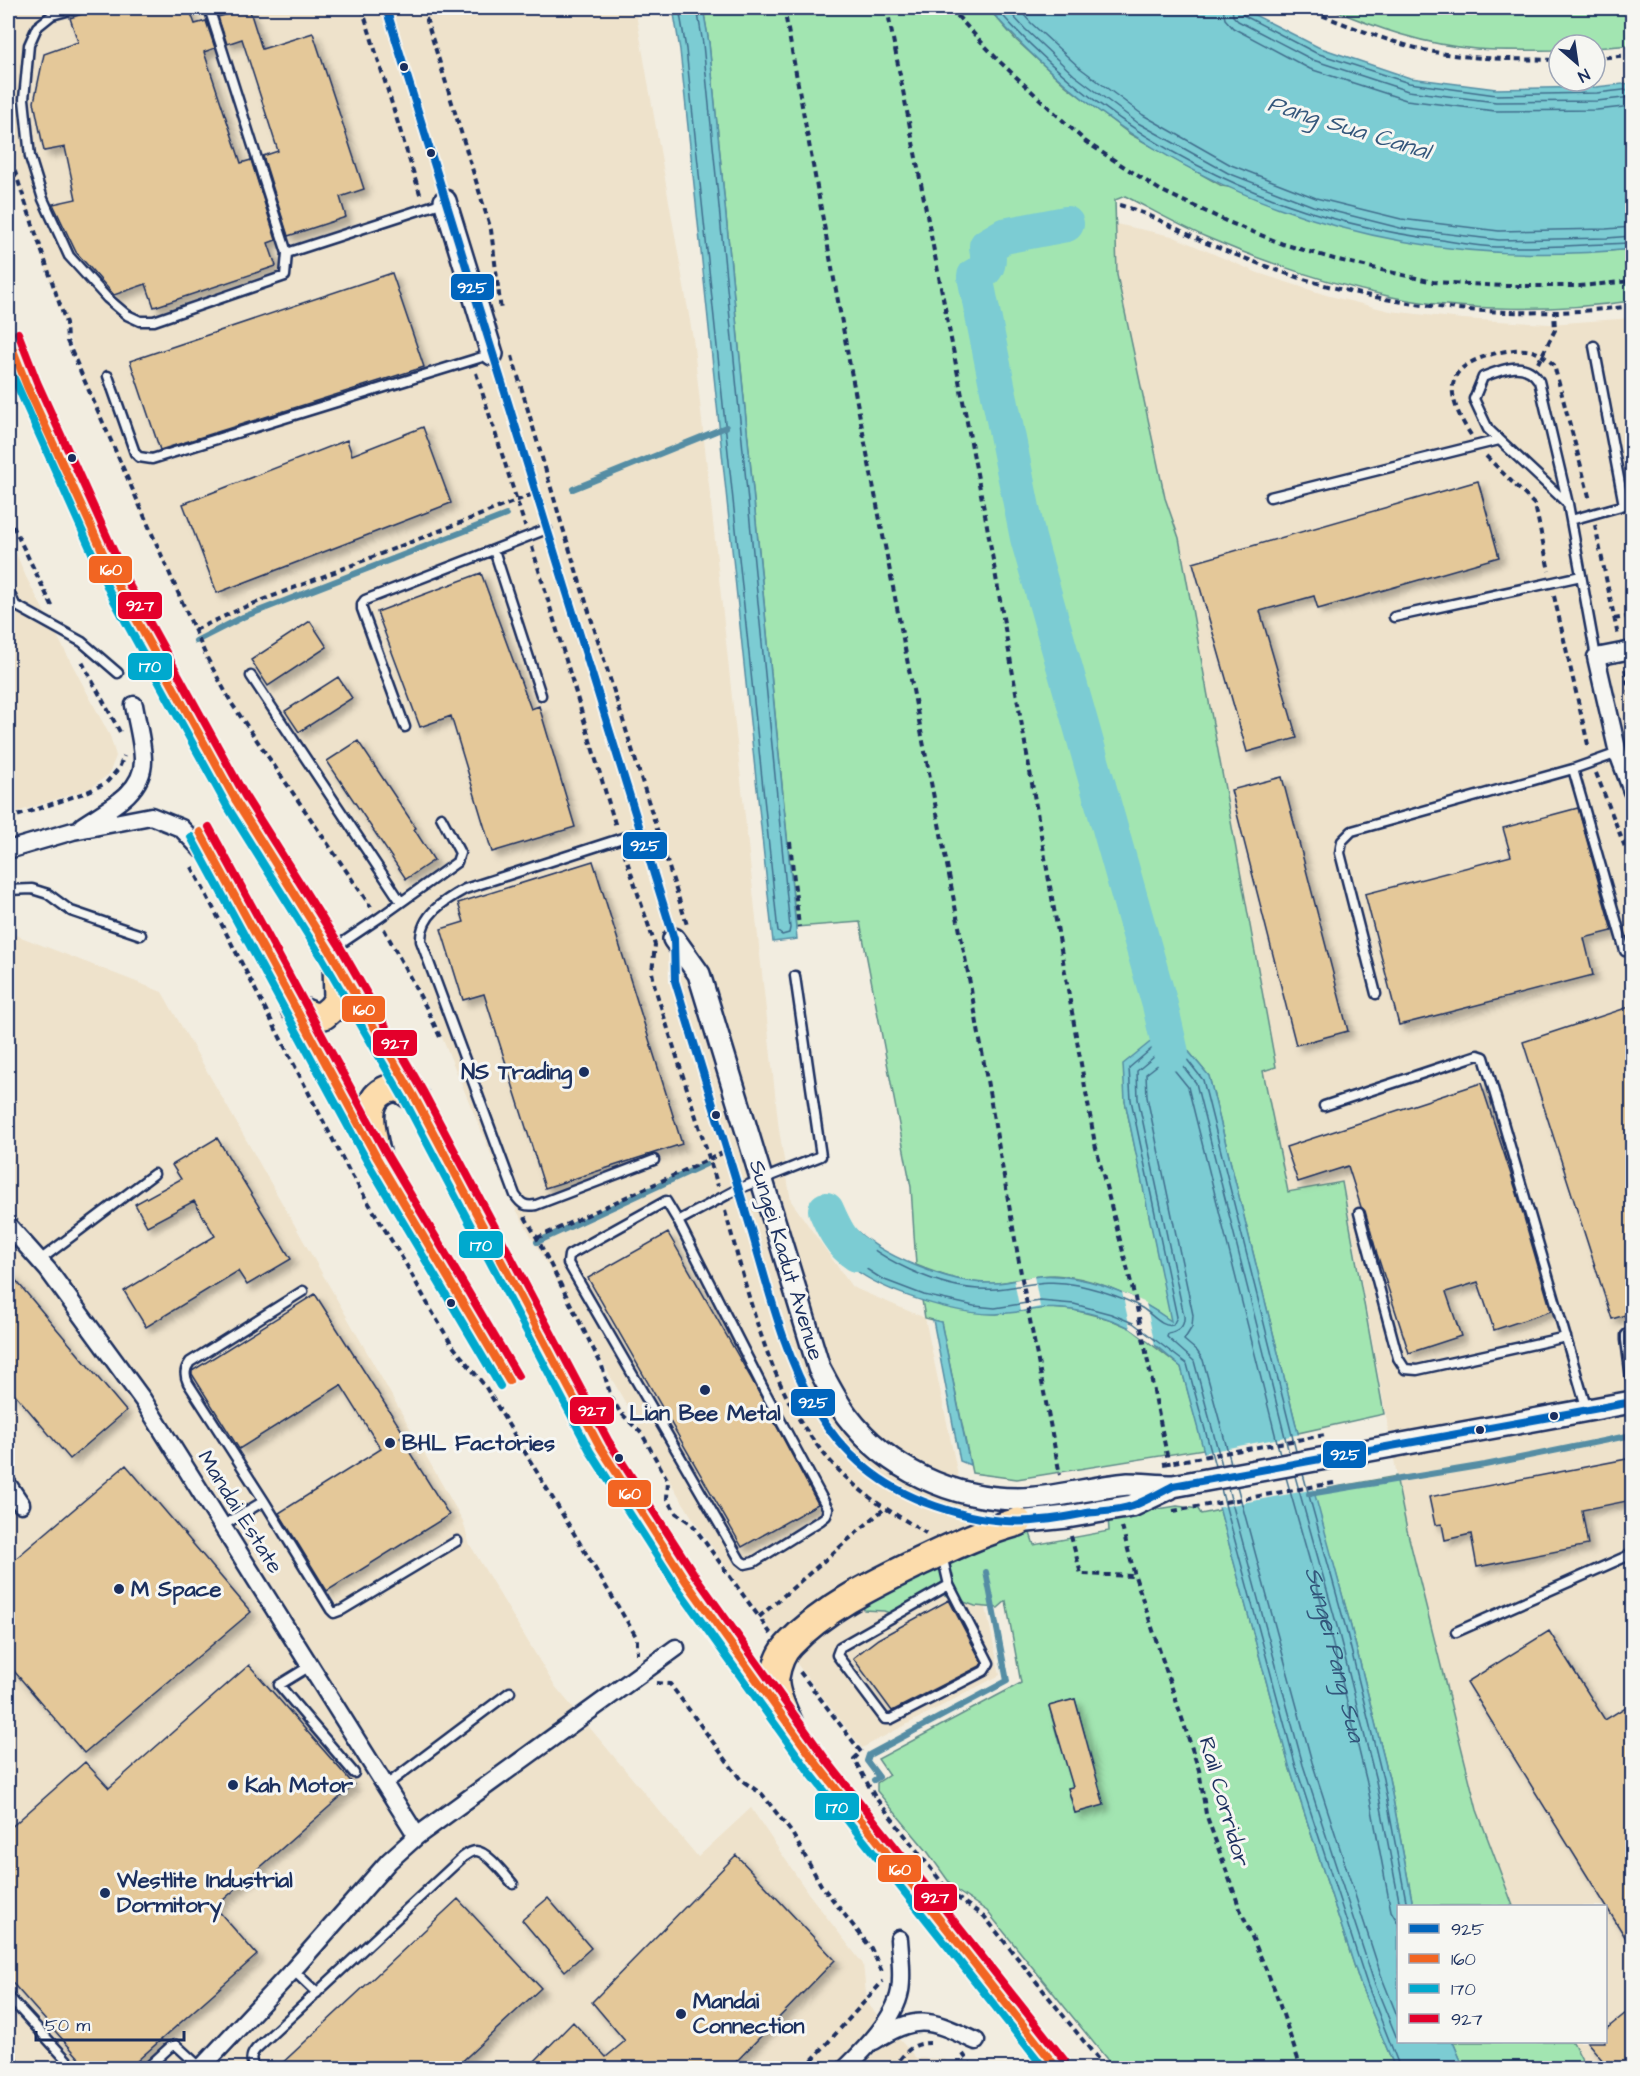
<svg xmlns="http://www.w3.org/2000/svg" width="1640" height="2076" font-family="'Architects Daughter',sans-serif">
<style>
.built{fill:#eee2cb}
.green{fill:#a2e5b1;stroke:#5e8a88;stroke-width:1.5;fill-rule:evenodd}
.water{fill:#7bccd3;stroke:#558da4;stroke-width:1.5}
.pier{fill:#f2ede0}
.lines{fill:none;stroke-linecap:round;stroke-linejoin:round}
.shore{stroke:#416e8d;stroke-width:1.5}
.stream{stroke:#558da4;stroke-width:6}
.river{stroke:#7bccd3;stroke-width:36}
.building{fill:#e4c899;stroke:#1b2f5e;stroke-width:1.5;filter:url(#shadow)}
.service-casing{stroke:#1b2f5e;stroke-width:13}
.minor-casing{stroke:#1b2f5e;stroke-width:21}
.tertiary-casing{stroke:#1b2f5e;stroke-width:26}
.primary-casing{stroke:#1b2f5e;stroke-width:32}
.path{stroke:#1b2f5e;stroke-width:4;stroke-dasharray:6 4.5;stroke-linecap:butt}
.service{stroke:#f6f6f2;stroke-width:8}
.minor{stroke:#f6f6f2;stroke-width:16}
.tertiary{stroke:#f6f6f2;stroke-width:21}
.primary{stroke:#fcdcac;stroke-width:27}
.bus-1-casing{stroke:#f6f6f2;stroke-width:12}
.bus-2-casing{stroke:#f6f6f2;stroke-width:12}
.bus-3-casing{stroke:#f6f6f2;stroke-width:12}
.bus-4-casing{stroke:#f6f6f2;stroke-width:12}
.bus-1{stroke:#0065bd;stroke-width:8}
.bus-2{stroke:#f26522;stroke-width:8}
.bus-3{stroke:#00a9ce;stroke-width:8}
.bus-4{stroke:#e4002b;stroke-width:8}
.bus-dot{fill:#1b2f5e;stroke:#f6f6f2;stroke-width:2}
.labels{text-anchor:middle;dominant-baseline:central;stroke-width:6;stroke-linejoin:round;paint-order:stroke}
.poi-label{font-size:22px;font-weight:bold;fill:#1b2f5e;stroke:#f6f6f2;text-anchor:start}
.street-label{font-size:22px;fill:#1b2f5e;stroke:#f6f6f2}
.water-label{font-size:24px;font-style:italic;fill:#33567b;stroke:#f6f6f2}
.line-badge{stroke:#f6f6f2;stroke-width:2}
.badge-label{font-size:16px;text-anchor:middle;font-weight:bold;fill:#fff}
</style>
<defs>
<filter id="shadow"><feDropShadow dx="5.5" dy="5.5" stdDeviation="3" flood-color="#0004"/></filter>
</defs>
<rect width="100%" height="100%" fill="#f2ede0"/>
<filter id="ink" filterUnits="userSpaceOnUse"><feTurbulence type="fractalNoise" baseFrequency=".0167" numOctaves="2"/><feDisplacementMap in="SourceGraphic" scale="12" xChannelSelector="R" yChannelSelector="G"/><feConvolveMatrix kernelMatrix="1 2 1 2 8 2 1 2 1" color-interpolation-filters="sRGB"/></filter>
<g filter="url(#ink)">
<path class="built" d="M8 8H635L693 338 779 1130 791 1201 852 1287 925 1318 1000 1675 862 1748 753 1607 695 1522 669 1480 509 1197 430 1009 387 934 218 681 205 656 89 396 8 155Z
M1116 224 1172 236 1258 273 1326 295 1390 311 1462 319 1550 324 1632 318V2068H1586L1573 2042H1606V1906H1513L1477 1810 1407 1530 1343 1183 1288 1193 1263 1070 1276 1067 1179 538 1165 498 1117 275Z
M8 534 26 577 110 736 116 756 109 774 91 788 8 815Z
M8 932 162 992 463 1521 469 1543 554 1685 698 1857 751 1808 808 1893 863 1964 867 2003 916 2058 945 2059 952 2068H8Z"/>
<path class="green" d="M703 8H988L1015 39 1066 86 1130 134 1222 186 1608 251 1632 249V301C1560 311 1464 312 1392 297 1328 283 1266 263 1206 237 1178 225 1152 210 1125 196L1115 200 1117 275 1165 498 1179 538 1276 1067 1263 1071 1288 1192 1342 1182 1384 1414 1298 1433 1209 1076 1180 1041 1167 1004 1155 1006 1159 1035 1125 1101 1172 1322C1138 1298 1098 1277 1054 1275 1034 1275 1016 1281 996 1283 968 1285 941 1275 916 1265L911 1187 860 922 796 927 709 43Z
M1329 8H1632V45L1595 48V45H1559V50C1531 50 1503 51 1476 49 1425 45 1376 28 1329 8Z
M922 1300 974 1312 996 1314 1040 1307 1074 1310 1109 1319 1130 1328 1181 1367 1204 1449 1017 1479 972 1473 941 1322 925 1318Z
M1396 1476 1407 1530 1477 1810 1513 1906H1413L1389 1778 1350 1623 1313 1491Z
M1177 1506 1198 1509 1201 1514 1220 1510 1290 1769 1361 1986 1395 2068H1114L987 1911 954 1889 927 1851 877 1791V1783L889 1775 878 1759 1021 1683 1006 1601 998 1608 975 1606 942 1594 901 1617 884 1611 864 1610 862 1601 920 1570 1029 1530 1034 1545 1109 1531 1108 1517ZM1075 1699 1085 1736 1059 1743 1049 1706ZM1097 1780 1103 1805 1075 1813 1068 1788Z
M1453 2042H1573L1586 2068H1464Z"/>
<path class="water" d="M673 8H703L709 43 797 939 773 942 680 50Z
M988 8H1241L1318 47 1410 78 1496 89 1596 87 1632 83V249C1387 274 1152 195 988 8Z
M1167 1004 1180 1041 1209 1076 1298 1433 1350 1623 1389 1778 1413 1906H1398V2042H1453L1464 2068H1395L1361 1986 1290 1769 1181 1367C1165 1354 1149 1338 1130 1328 1113 1319 1092 1313 1073 1310 1043 1305 1024 1313 996 1314 957 1315 883 1292 853 1268 838 1255 826 1238 818 1221L840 1208C843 1213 846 1219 850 1224 878 1256 953 1285 995 1283 1017 1282 1037 1273 1058 1276 1102 1280 1137 1297 1171 1321L1125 1101 1123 1064 1159 1035 1155 1006Z
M933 1320 941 1322 970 1465 960 1461Z"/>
<path class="pier" d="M1034 1276 1040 1307 1020 1311 1014 1280Z
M1122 1292 1146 1303 1155 1346 1130 1328Z
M1301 1434 1316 1489 1216 1508 1202 1453Z"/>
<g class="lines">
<g class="shore">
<path d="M679 8 686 49 778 932 782 935 789 933 790 928 703 44 697 8"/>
<path d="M996 8C1111 139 1269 219 1442 240 1461 243 1481 247 1500 247 1545 248 1589 244 1632 243"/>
<path d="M1006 8 1025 29 1074 75 1138 123 1228 173 1313 206 1400 228 1499 240 1607 238 1632 236"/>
<path d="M1018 8 1031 23 1080 68 1143 115 1231 165 1316 198 1401 219 1499 231 1606 229 1632 227"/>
<path d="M1223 8 1225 19 1233 28 1310 69 1406 100 1495 111 1597 110 1632 106"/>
<path d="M1232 8 1233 16 1238 21 1313 60 1408 91 1496 102 1597 101 1632 97"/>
<path d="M1239 8 1243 15 1316 53 1409 83 1496 95 1597 93 1632 89"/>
<path d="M1231 1463 1203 1360 1197 1351 1184 1340 1192 1327 1193 1315 1147 1097 1146 1074 1164 1060 1167 1061 1188 1087 1280 1454"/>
<path d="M1222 1465 1194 1361 1167 1337 1168 1334C1178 1332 1185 1327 1184 1316L1138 1099 1137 1071 1166 1047 1169 1048 1196 1083 1289 1453"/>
<path d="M1215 1466 1187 1364 1133 1323 1111 1314 1074 1304 1040 1301 995 1308 974 1306 924 1295 882 1279 857 1263 832 1237 827 1223 839 1218C871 1258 944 1293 996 1289 1028 1286 1045 1278 1078 1285 1100 1290 1123 1297 1142 1308 1152 1314 1162 1328 1173 1325L1177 1317 1131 1100 1129 1068 1163 1039 1165 1030 1169 1029 1175 1044 1203 1080 1296 1451"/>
<path d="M1303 1474 1345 1625 1383 1779 1407 1906"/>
<path d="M1295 1476 1337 1626 1376 1781 1400 1906"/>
<path id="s1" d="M1286 1477 1329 1629 1367 1783 1391 1911 1398 1923"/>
<path d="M1237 1486 1312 1762 1382 1978 1398 2018"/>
<path d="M1228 1488 1303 1765 1374 1982 1398 2041"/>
<path d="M1221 1489 1296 1767 1367 1984 1400 2068"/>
</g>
<path class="stream" d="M573 489 726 427
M196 641 243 617 506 515
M537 1242 706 1164
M1309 1494 1485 1465 1632 1435
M874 1780 879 1777 867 1761 869 1755 1007 1681 986 1572"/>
<path class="river" d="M1066 224 1004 236 987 246C989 261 990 269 975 276L1028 538 1160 1005 1171 1053
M826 1210C833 1226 841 1244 857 1254"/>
</g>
<path class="building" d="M100 8H189L195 24 206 21 215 48 204 52 241 163 251 160 276 240 268 243 276 266 154 307 146 284 114 295 76 252 53 204 76 199 65 147 44 151 34 102 44 54 78 42 70 18Z
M249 8 262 49 313 33 364 189 340 197 346 217 288 236 263 156 278 151 242 39 227 44 218 17Z
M392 273 424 367 160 450 130 361Z
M423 427 451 503 217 593 183 504 347 440 352 455Z
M1478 481 1499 557 1318 609 1314 596 1260 611 1297 738 1247 752 1193 563Z
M481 573 531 709 539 706 575 827 492 852 451 716 420 727 377 612Z
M310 621 327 647 268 686 251 660Z
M338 677 352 698 299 732 285 711Z
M358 741 416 828 414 829 434 860 406 879 327 761Z
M1282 777 1348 1031 1296 1045 1231 790Z
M1578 808 1612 931 1584 938 1593 975 1399 1025 1365 894 1511 856 1503 828Z
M593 861 682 1144 545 1188 484 994 463 1000 441 929 464 922 458 903Z
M1632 1006V1313L1612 1319 1523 1042Z
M1481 1083 1517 1193 1551 1311 1494 1330 1478 1282 1446 1292 1461 1336 1409 1353 1377 1254 1365 1211 1361 1207 1348 1166 1298 1182 1286 1147Z
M217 1138 291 1259 247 1285 238 1271 146 1327 124 1291 215 1236 194 1201 147 1226 135 1204 181 1179 172 1165Z
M668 1233 752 1380 818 1504 742 1547 588 1278Z
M8 1271 126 1411 70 1459 8 1386Z
M315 1294 404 1434 400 1437 449 1515 327 1591 279 1513 381 1449 341 1385 239 1449 192 1374V1371Z
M1632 1458V1500L1582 1510 1588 1545 1477 1567 1471 1534 1445 1540 1442 1524 1435 1525 1429 1497Z
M126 1465 251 1612 84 1753 8 1664V1565Z
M949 1600 982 1663 980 1666 892 1711 853 1658 878 1639Z
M1549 1631 1605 1720 1632 1703V1948L1467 1682Z
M249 1665 354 1785 215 1907 257 1955 129 2068H88L8 1978V1830L85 1762 109 1788Z
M1075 1699 1104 1805 1075 1813 1068 1788 1073 1787 1049 1706Z
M736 1855 835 1960 730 2068H528L573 2022 606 2057 625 2041 592 2002Z
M548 1898 591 1948 565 1971 522 1920Z
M458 1899 541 1988 455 2068H277Z
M1632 2008V2068H1609L1587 2042H1605V2030Z"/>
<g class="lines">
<defs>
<path id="service" d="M78 8 52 15 37 27 29 45 24 99 30 157 43 199 69 256 107 298 127 315 140 321H154L285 276 287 253 209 8
M287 253 444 202
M1594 346 1624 505
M108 376 135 453 139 457 152 459 492 354
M1270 497 1499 440
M1568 504 1488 429 1474 399 1483 377C1503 369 1526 359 1539 381L1568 504 1596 657
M1571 520 1632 503
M494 550 541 695
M8 590 15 605 82 642 118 673
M1394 617 1581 576
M251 676 401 902
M405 727 362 609V604L365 600 547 529
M1573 769 1625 951
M641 832 465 889C445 900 420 915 421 941L515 1195C521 1204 525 1207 536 1205L654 1160
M8 890 32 889 48 894 71 911 141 935
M330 951 379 918 457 862 460 853 441 817
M1376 994 1340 853 1342 841 1352 831 1573 769 1618 753
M1324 1106 1478 1055 1484 1057 1587 1410
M666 1201 678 1221 764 1390 828 1509 826 1516 821 1520 754 1562 745 1564 740 1560 568 1263 569 1255Z
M1359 1213 1398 1358 1405 1369 1417 1370 1566 1337
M678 1221 738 1189 821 1156 795 976
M40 1260 154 1174
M303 1291 190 1362C185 1369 184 1374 188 1383L264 1501 331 1610 334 1613 342 1610 457 1541
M1632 1331 1626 1335V1340L1632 1386
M222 1526 264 1501
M942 1555 949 1585 989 1663 984 1671 891 1719H885L837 1655 840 1647 949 1585
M1456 1632 1632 1554
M310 1666 279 1685 354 1773
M385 1786 510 1692
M293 1970 317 1993
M8 1996 74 2068
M147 2068 170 2047 176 2045 201 2068
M255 2068C250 2061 250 2056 256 2049L463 1857C467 1854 471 1851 476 1851 487 1851 505 1875 513 1884"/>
<path id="minor" d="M1632 650 1596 657 1618 753 1632 791
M82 826C105 810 143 794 143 761 143 743 137 723 134 705
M8 850 73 831 151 816 181 828 218 867
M8 1225 48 1270 143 1400 417 1836
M8 1485 21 1504
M874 2041C919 2012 932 2021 976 2041
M8 2063 12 2068
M201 2068 293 1970 389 1861 417 1836 676 1648
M846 2068C865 2049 895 2019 900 1991 903 1974 900 1956 899 1939"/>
<path id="tertiary" d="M445 201 492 354
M674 939 699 974 819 1368C828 1385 836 1401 847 1416 887 1469 952 1499 1018 1499 1055 1499 1091 1487 1128 1484 1143 1484 1158 1486 1173 1486L1632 1402
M1018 1522 1067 1517 1132 1506 1170 1488"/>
<path id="primary" d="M295 1009 315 1017 324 1015 332 1008 338 999 337 963
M377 1158C374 1137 361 1103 384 1091 397 1084 404 1090 415 1098
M789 1724C783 1710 773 1692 775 1677 777 1665 782 1652 790 1644 823 1609 870 1586 913 1565 947 1549 981 1532 1018 1522"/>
</defs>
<use href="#service" class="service-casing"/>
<use href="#minor" class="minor-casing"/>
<use href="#tertiary" class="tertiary-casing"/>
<use href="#primary" class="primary-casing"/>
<path class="path" d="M362 8 421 197
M423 8 491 230 501 311
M784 8 850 366 969 978 1022 1279 1060 1475
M887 8 986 520 1095 1144 1135 1298 1169 1465
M950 8 999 61 1086 142 1160 190 1228 222 1283 244 1334 259 1433 282 1504 286H1580L1632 281
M1303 8C1340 22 1377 38 1416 48 1463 60 1511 59 1559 60
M1595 58 1632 55
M8 151 66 323 67 341 206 656 232 704 371 907
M1119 205C1149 213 1174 228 1202 241 1220 249 1239 256 1257 263 1375 308 1507 322 1632 306
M512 356 561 522 687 925
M1538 363 1555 330 1554 312
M476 373 525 526
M1471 435C1461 420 1445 392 1457 374 1467 358 1508 348 1526 350 1538 351 1545 357 1554 365L1590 500
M1486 456 1535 505 1549 571
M8 516 54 610
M1595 525 1618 636
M532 547 616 827
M1554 596 1589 749
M1614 619 1632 616
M195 630 240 609 536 493
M82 662 120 732
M1625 669 1632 710
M1596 773 1632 865
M8 819 87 792 106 783 119 768 124 756
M790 842 799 927
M624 852 655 945 652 972 655 988 718 1186
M192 867 348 1169 407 1266 431 1310 452 1345 485 1386 637 1638V1654
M384 929 427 1009 440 1037
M725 1211C758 1326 777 1437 885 1508
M525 1217 537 1238 602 1366 611 1397 620 1412 642 1434 668 1481 667 1498 676 1513 692 1524 759 1617
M537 1238 727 1151
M1163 1464 1325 1435
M1173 1511 1334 1483
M1122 1527 1135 1576
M1071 1536 1081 1574 1135 1576 1199 1770 1206 1814 1240 1909 1274 1988 1301 2068
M771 1634 759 1617 885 1508 926 1533
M800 1672 861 1752 854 1759 875 1797 950 1893 984 1916 1105 2068
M656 1683 670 1684 741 1780 762 1794 792 1833 821 1885 871 1948 883 1974
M963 2054 973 2068
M805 2068 883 1981
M893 2068C905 2054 910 2043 930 2043"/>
<use href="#service" class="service"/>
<use href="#minor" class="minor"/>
<use href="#tertiary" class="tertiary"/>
<use href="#primary" class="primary"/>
<defs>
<path id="bus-1" d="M386 8 674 939 675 981C699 1059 723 1138 747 1216 783 1334 802 1461 935 1506 970 1518 1005 1525 1042 1520 1058 1519 1072 1516 1087 1513 1102 1511 1118 1511 1132 1506 1146 1501 1160 1493 1173 1486L1632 1402"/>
<path id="bus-2" d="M8 337 27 386 120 590 236 801 330 951 415 1098 600 1447 687 1583 819 1767 1057 2068
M200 832 377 1158 509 1381"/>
<path id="bus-3" d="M8 365 111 595 227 806 321 956 406 1103 591 1453 678 1589 810 1773 1044 2068
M191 837 368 1163 500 1386"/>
<path id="bus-4" d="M18 333 37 382 129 585 245 796 339 945 424 1093 609 1442 696 1577 827 1761 1065 2061
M209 827 386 1153 518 1376"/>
</defs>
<use href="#bus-1" class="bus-1-casing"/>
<use href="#bus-2" class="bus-2-casing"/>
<use href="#bus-3" class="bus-3-casing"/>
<use href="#bus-4" class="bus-4-casing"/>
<use href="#bus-1" class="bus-1"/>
<use href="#bus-2" class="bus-2"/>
<use href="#bus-3" class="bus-3"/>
<use href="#bus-4" class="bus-4"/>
</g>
</g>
<g class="bus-dot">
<circle cx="404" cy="67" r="5"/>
<circle cx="431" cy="153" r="5"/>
<circle cx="72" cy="458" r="5"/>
<circle cx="584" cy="1072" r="6"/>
<circle cx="716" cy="1115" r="5"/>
<circle cx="451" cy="1303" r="5"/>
<circle cx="705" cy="1390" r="6"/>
<circle cx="1554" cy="1416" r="5"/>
<circle cx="1480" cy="1430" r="5"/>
<circle cx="390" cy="1443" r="6"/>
<circle cx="619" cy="1458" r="5"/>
<circle cx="119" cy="1589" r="6"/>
<circle cx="233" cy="1785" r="6"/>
<circle cx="105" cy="1893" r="6"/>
<circle cx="681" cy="2014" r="6"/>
</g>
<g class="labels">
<g class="poi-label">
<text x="572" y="1072" text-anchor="end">NS Trading</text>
<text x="705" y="1413" text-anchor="middle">Lian Bee Metal</text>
<text x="402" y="1443">BHL Factories</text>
<text x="131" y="1589">M Space</text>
<text x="245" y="1785">Kah Motor</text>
<text x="117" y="1880">Westlite Industrial<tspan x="117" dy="25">Dormitory</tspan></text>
<text x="693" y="2001">Mandai<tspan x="693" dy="25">Connection</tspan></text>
</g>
<g class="street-label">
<text transform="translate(786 1260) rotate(73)">Sungei Kadut Avenue</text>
<text transform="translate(240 1512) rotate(58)">Mandai Estate</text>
<text transform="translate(1224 1802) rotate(74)">Rail Corridor</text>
</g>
<g class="water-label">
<text transform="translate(1349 128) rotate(17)">Pang Sua Canal</text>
<text stroke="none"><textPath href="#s1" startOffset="184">Sungei Pang Sua</textPath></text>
</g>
</g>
<g class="line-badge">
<rect x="450" y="273" width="45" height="28" rx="6" fill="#0065bd"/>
<rect x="88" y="555" width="45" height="29" rx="6" fill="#f26522"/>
<rect x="117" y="591" width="46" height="29" rx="6" fill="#e4002b"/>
<rect x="127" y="652" width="46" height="29" rx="6" fill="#00a9ce"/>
<rect x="622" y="831" width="46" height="29" rx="6" fill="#0065bd"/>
<rect x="341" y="995" width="45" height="28" rx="6" fill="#f26522"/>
<rect x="372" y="1029" width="46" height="28" rx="6" fill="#e4002b"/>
<rect x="458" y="1230" width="46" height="29" rx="6" fill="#00a9ce"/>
<rect x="790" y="1388" width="46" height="29" rx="6" fill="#0065bd"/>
<rect x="569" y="1396" width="46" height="29" rx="6" fill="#e4002b"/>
<rect x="1322" y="1440" width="45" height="29" rx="6" fill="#0065bd"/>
<rect x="607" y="1479" width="45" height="29" rx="6" fill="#f26522"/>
<rect x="814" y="1792" width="46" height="29" rx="6" fill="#00a9ce"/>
<rect x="877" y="1854" width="45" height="29" rx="6" fill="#f26522"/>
<rect x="913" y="1883" width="45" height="29" rx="6" fill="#e4002b"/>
</g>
<g class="badge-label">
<text x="472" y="293">925</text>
<text x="111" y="575">160</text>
<text x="140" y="611">927</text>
<text x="150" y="672">170</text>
<text x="645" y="851">925</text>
<text x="364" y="1015">160</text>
<text x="395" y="1049">927</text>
<text x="481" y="1251">170</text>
<text x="813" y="1408">925</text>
<text x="592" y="1416">927</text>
<text x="1345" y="1460">925</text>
<text x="630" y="1499">160</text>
<text x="837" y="1813">170</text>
<text x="900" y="1875">160</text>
<text x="935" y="1903">927</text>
</g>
<rect width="1640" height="2076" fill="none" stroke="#f6f6f2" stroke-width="30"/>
<rect x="15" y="15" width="1610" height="2046" fill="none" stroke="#1b2f5e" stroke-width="2" filter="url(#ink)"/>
<rect x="1397" y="1905" width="210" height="138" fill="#f6f6f2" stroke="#9ea6b7" stroke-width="1.5"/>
<rect x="1409" y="1924" width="30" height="9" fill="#0065bd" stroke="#9ea6b7" stroke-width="1.5"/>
<text x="1451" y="1935" font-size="18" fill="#1b2f5e">925</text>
<rect x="1409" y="1954" width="30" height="9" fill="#f26522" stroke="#9ea6b7" stroke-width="1.5"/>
<text x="1451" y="1965" font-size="18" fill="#1b2f5e">160</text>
<rect x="1409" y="1984" width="30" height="9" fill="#00a9ce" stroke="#9ea6b7" stroke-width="1.5"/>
<text x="1451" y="1995" font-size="18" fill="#1b2f5e">170</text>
<rect x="1409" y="2014" width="30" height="9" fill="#e4002b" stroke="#9ea6b7" stroke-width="1.5"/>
<text x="1451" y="2025" font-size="18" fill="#1b2f5e">927</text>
<g transform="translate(1577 63) rotate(151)"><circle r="28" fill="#f6f6f2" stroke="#9ea6b7" stroke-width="1.5"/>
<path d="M0-4.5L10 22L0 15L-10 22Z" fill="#1b2f5e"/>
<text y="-9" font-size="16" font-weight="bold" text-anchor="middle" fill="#1b2f5e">N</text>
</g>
<path d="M36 2031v9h148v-9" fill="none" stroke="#1b2f5e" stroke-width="3"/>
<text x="45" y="2031" font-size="18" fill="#1b2f5e" stroke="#f6f6f2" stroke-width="4.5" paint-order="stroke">50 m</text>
</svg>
